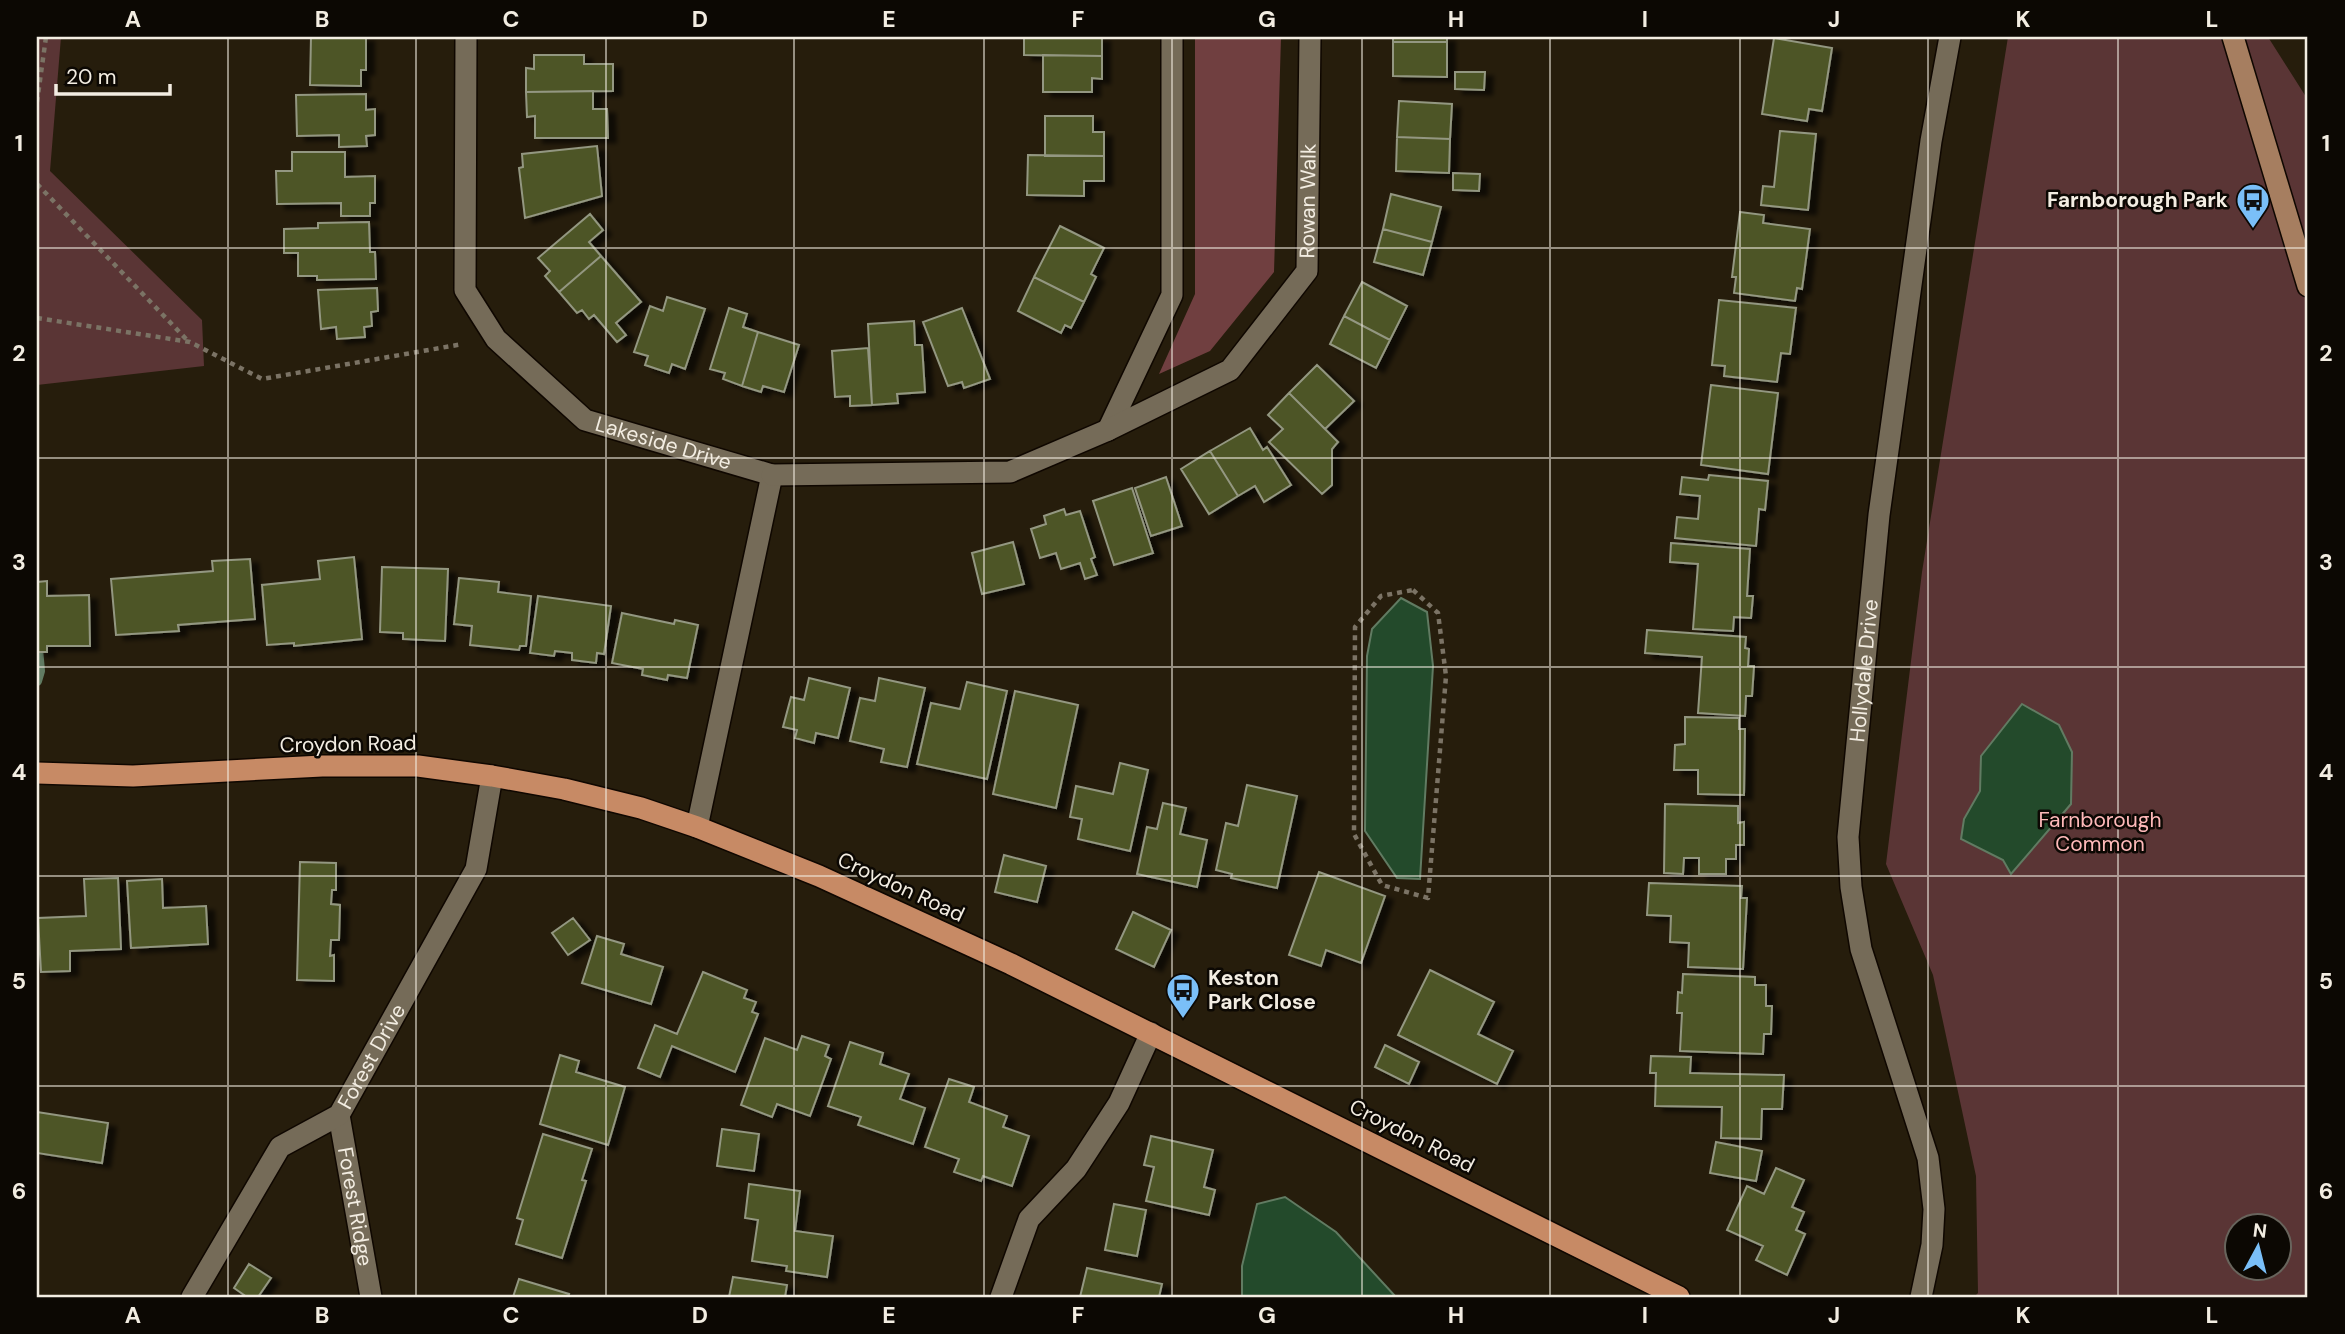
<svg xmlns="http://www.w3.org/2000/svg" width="2345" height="1334" font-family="'DM Sans',sans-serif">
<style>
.green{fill:#5a3535;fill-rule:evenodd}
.forest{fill:#703f40}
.water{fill:#234a2b;stroke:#617b62;stroke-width:2}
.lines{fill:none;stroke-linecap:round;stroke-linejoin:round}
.stream{stroke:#617b62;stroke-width:10}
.building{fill:#4d5425;stroke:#939781;stroke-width:2;filter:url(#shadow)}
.street-casing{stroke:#0f0700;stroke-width:24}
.primary-casing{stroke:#0f0700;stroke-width:24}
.highway-casing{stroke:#0f0700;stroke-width:24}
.path{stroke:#7b7365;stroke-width:4.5;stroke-dasharray:5 5;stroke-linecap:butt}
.street{stroke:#756b58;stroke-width:21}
.primary{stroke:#a67e60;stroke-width:21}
.highway{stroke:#c78a65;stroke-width:21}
.grid{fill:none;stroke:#f3ede2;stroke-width:2;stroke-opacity:0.55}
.labels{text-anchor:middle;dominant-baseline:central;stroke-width:5;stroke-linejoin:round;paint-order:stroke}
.poi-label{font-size:21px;font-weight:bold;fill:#f3ede2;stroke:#0c0803;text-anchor:end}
.street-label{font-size:21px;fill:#f3ede2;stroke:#0c0803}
.park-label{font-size:21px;fill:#feb9b9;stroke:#0c0803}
.neatline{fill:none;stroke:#f3ede2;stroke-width:2.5}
.grid-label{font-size:23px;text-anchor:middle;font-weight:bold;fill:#f3ede2}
</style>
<defs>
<filter id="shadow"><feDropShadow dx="8" dy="4.5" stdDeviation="2" flood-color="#0009"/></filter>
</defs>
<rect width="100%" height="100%" fill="#261d0c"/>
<path class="green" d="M37 37H61L50 171 202 320 204 366 37 385Z
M2008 37H2268L2308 100V1297H1974L1978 1293 1976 1176 1933 975 1886 864 1922 572ZM2236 1226H2278V1268H2236Z"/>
<path class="forest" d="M1195 37H1281L1274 272 1210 351 1159 374 1195 294Z"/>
<path class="water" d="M1401 598 1427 612 1433 666 1420 879 1397 878 1365 831 1367 656 1372 629Z
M2022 704 2059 725 2072 752 2071 804 2011 874 2003 860 1961 839 1964 819 1980 791 1981 756Z
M1285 1197 1336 1232 1396 1297H1242V1266L1257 1204Z"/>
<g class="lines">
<path class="stream" d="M37 636 40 671 37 681"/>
</g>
<path class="building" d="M311 37H366V70H361V86L310 85Z
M1024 37H1102V56L1024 55Z
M1393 37H1447V42H1393Z
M1774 38 1832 48 1822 111 1809 109 1807 121 1762 114Z
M1393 42H1447V77L1393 76Z
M534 55H584V64H613V91L526 92V68L534 69Z
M1043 55 1102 56V79L1092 78V92H1043Z
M1455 72H1485L1484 90 1455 89Z
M593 91V109H607L608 138H535V116L527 117 526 92Z
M366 94V110L375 109V135L366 136 367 146 339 147V135L297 136 296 95Z
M1399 101 1452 104 1450 139 1397 137Z
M1045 116H1093V132H1104V156H1045Z
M1780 131 1816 134 1808 210 1761 205 1763 186 1774 187Z
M1397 137 1450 139 1449 173 1396 171Z
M597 146 602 196 525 218 519 168 523 167 522 154Z
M292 152H345V177L375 176V203H370V216H341V203L277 204 276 171H292Z
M1028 155 1104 156V181H1084V196L1027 195Z
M1453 173 1480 174 1479 191 1453 190Z
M1391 194 1441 207 1432 242 1383 229Z
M1740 212 1764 215 1763 223 1810 229 1802 289 1797 288 1795 301 1734 293 1736 277H1732Z
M590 214 603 230 589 242 601 256 559 292 545 276 550 271 538 258Z
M369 222 370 252H375L376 279 317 280V276H298V253H284V229L318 228V223Z
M1060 226 1104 248 1091 274 1096 277 1084 302 1034 277Z
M1383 229 1432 242 1423 275 1374 262Z
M601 256 641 302 616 323 626 335 617 342 594 315 589 319 582 310 577 313 559 292Z
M1034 277 1084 302 1071 328 1065 325 1061 333 1018 311Z
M1362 282 1407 306 1390 340 1344 316Z
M377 288 378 311 371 312 372 326 364 327 365 337 337 339 336 327 321 329 318 290Z
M667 297 705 309 685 369 672 364 669 373 645 365 648 356 634 352 650 306 663 311Z
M1719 300 1796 308 1790 354 1781 353 1777 382 1724 376 1725 366 1712 365Z
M729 308 747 314 743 327 758 332 742 386 723 379 725 373 710 369Z
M962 308 990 379 964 388 962 382 948 386 923 322Z
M1344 316 1390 340 1376 368 1330 344Z
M914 321 915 345H922L925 392 897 394 898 403 872 405 868 324Z
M758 332 799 345 784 392 763 386 761 392 742 386Z
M868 348 872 405 850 406V396L835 397 832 351Z
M1317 365 1354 401 1325 429 1289 393Z
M1711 385 1778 393 1768 474 1701 465Z
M1289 393 1338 442 1332 449V485L1322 494 1269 442 1283 429 1268 415Z
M1250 428 1263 450 1267 447 1291 485 1264 502 1255 486 1238 496 1210 451Z
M1210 451 1238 496 1209 514 1181 469Z
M1709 475 1768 481 1765 510 1759 509 1756 546 1675 538 1677 517 1698 519 1700 496 1680 494 1682 477 1708 480Z
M1166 477 1182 526 1151 536 1135 488Z
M1132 488 1153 553 1114 565 1093 501Z
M1064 509 1066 515 1080 511 1095 557 1091 559 1097 575 1085 579 1080 563 1061 569 1056 553 1040 558 1031 529 1046 524 1044 516Z
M1013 542 1024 584 982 594 972 553Z
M1671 543 1750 549 1747 596H1753L1751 618 1734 617 1733 631 1693 629 1698 564 1670 562Z
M354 557 362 639 294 646V643L267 645 262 585 320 579 318 561Z
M250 559 255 619 178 625 179 631 116 635 111 579 213 571 212 561Z
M382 567 448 569 445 641 403 639V633L380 632Z
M459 578 499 582 498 592 531 596 526 646H520L519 650 470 645 472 626 454 624Z
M47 581V596L89 595 90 646H47V652H37V582Z
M538 596 611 606 604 654 597 653 596 663 572 660V653L555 651 554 656 530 653Z
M622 613 674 624 675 620 698 625 687 678 668 675 667 680 642 675 643 669 612 663Z
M1647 630 1746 637 1745 648 1749 649 1748 666H1754L1752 696H1746L1745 716 1698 713 1702 657 1645 653Z
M809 678 850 688 838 738 816 733 814 743 795 738 797 730 783 727 791 697 804 700Z
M879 678 925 688 907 767 881 762 884 749 850 741 860 698 875 701Z
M967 682 1007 691 987 779 917 764 931 703 960 709Z
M1015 691 1078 705 1056 808 993 794Z
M1685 717 1739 718V729H1745L1744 795 1698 794V770H1674L1675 745 1685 744Z
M1120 763 1148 770 1130 851 1078 839 1082 819 1070 817 1076 786 1113 794Z
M1247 785 1297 796 1277 888 1231 878 1232 874 1216 870 1226 823 1238 826Z
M1163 803 1186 808 1180 834 1207 840 1197 887 1137 874 1147 827 1157 829Z
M1665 804 1738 806V823L1744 822V845H1736V859H1726V874H1699V858H1684L1683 874 1664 873Z
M1004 855 1046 866 1037 902 995 892Z
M300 862 336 863V890H332L331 904 340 905 339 940H331L330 956 334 955V981L297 980Z
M1319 872 1385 896 1361 963 1326 950 1321 966 1289 955Z
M118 878 121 949 70 951V971L41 972 38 918 86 916 84 879Z
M162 879 163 908 206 906 208 944 131 948 127 881Z
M1649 883 1742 886 1741 898H1747L1743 969 1688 967 1689 943 1670 942 1671 916 1647 915Z
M1133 912 1171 930 1154 967 1116 949Z
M573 918 590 940 568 955 552 933Z
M597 936 624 944 621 954 663 967 651 1004 582 983Z
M1430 970 1494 1002 1478 1034 1513 1051 1497 1084 1398 1035Z
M703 972 747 990 744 998 756 1002 752 1012 758 1014 735 1072 672 1046 660 1077 638 1068 655 1025 677 1034Z
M1683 974 1755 977V985H1766V1006H1772L1771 1034H1764L1763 1054 1680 1051 1682 1013H1677L1678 992 1682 993Z
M802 1036 829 1045 825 1056 831 1059 810 1116 777 1104 772 1117 741 1105 765 1038 797 1050Z
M850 1042 883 1053 880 1064 909 1074 900 1099 925 1108 913 1144 858 1125 861 1117 828 1106Z
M1385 1045 1419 1062 1409 1084 1375 1067Z
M560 1055 579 1061 576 1072 625 1087 608 1145 540 1124Z
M1651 1056 1691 1057 1690 1073 1784 1075 1782 1109H1762L1761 1139 1721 1138 1722 1107 1655 1106 1656 1073H1650Z
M949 1079 974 1087 969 1102 1007 1116 1003 1127 1029 1136 1012 1186 983 1176 981 1181 954 1172 959 1159 925 1147Z
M37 1112 108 1123 102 1163 37 1153Z
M722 1129 759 1134 754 1171 717 1166Z
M543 1134 592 1149 582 1180 586 1181 562 1258 516 1244 523 1220 517 1218Z
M1151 1136 1213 1150 1204 1187 1215 1190 1209 1215 1146 1201 1154 1167 1144 1165Z
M1716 1142 1762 1151 1756 1181 1710 1173Z
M1776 1168 1804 1180 1792 1207 1804 1212 1796 1230 1805 1234 1787 1275 1756 1260 1763 1246 1727 1230 1747 1186 1764 1194Z
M749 1184 800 1191 795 1231 833 1236 827 1277 786 1271 787 1266 752 1261 758 1220 745 1218Z
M1114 1204 1146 1210 1137 1256 1105 1250Z
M249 1264 271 1278 258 1297H247L234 1288Z
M1087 1268 1162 1284 1159 1297H1080Z
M733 1277 787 1285 785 1297H729Z
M519 1279 569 1294 568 1297H513Z"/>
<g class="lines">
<defs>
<g id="street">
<path id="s1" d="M466 37 465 290 496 339 585 420 772 475 697 827"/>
<path d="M1108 430 1172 295V37"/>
<path id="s2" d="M772 475 1010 472 1108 430 1230 370 1307 271 1310 37"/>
<path id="s3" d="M339 1115 371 1297"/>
<path id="s4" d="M192 1297 280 1147 339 1115 476 869 492 776"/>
<path d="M1001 1297 1029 1219 1076 1169 1119 1103 1151 1033"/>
<path id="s5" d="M1921 1297 1932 1245 1934 1209 1928 1158 1861 949 1851 887 1848 837 1879 515 1931 141 1950 37"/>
</g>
<path id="primary" d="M2233 37 2308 286"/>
<path id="highway" d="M37 773 133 776 322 766H418L492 776 564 789 641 808 697 827 819 876 1011 964 1679 1297"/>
</defs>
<use href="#street" class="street-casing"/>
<use href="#primary" class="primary-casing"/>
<use href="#highway" class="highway-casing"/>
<path class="path" d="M37 102 46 37
M37 184 189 342
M37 318 190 342 262 379 463 344
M1413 590 1438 613 1446 676 1428 898 1382 885 1354 834 1355 627 1381 596Z"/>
<use href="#street" class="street"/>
<use href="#primary" class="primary"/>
<use href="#highway" class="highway"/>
</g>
<path class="grid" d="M228 37V1297M416 37V1297M606 37V1297M794 37V1297M984 37V1297M1172 37V1297M1362 37V1297M1550 37V1297M1740 37V1297M1928 37V1297M2118 37V1297M37 248H2308M37 458H2308M37 667H2308M37 876H2308M37 1086H2308"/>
<defs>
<symbol id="bus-pin" viewBox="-11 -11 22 30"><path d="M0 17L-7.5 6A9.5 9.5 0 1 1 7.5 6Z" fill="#7abff8" stroke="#0c0803"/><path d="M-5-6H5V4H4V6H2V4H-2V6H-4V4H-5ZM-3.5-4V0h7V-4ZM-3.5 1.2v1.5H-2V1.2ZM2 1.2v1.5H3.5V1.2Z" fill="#111"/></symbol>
</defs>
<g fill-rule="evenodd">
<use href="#bus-pin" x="2234" y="181" width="38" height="52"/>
<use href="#bus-pin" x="1164" y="971" width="38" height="52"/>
</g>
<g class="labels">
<g class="poi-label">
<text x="2228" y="200">Farnborough Park</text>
<text x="1208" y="978" text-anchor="start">Keston<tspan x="1208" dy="24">Park Close</tspan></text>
</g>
<g class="street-label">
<text stroke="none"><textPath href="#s2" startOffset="676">Rowan Walk</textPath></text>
<text stroke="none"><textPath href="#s1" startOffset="513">Lakeside Drive</textPath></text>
<text stroke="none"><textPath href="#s5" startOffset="640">Hollydale Drive</textPath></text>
<text transform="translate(348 744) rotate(-1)">Croydon Road</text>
<text transform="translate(901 887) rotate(25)">Croydon Road</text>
<text stroke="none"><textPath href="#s4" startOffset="308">Forest Drive</textPath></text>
<text transform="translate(1412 1136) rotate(27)">Croydon Road</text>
<text stroke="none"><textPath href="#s3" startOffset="93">Forest Ridge</textPath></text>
</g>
<g class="park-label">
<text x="2100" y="820">Farnborough<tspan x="2100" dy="24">Common</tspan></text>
</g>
</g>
<rect width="2345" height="1334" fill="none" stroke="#0c0803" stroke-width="77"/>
<g transform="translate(2258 1247) rotate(7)"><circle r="33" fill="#0c0803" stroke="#68645c" stroke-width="2"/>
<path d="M0-5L12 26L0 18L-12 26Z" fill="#7abff8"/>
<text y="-10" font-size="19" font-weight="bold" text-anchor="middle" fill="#f3ede2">N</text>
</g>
<path d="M56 84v10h114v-10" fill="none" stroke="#f3ede2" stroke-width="3.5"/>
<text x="66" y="84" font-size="21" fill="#f3ede2" stroke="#0c0803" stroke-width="5" paint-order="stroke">20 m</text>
<rect x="38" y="38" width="2268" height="1258" class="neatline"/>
<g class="grid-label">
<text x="133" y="27">A</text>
<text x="322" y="27">B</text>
<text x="511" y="27">C</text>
<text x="700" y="27">D</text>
<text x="889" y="27">E</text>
<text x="1078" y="27">F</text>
<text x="1267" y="27">G</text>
<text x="1456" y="27">H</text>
<text x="1645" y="27">I</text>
<text x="1834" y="27">J</text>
<text x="2023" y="27">K</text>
<text x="2212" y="27">L</text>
<text x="19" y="151">1</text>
<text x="2326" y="151">1</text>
<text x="19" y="361">2</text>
<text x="2326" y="361">2</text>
<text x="19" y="570">3</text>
<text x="2326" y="570">3</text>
<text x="19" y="780">4</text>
<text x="2326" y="780">4</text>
<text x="19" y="989">5</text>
<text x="2326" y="989">5</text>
<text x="19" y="1199">6</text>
<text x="2326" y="1199">6</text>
<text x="133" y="1323">A</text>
<text x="322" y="1323">B</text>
<text x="511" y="1323">C</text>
<text x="700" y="1323">D</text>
<text x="889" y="1323">E</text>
<text x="1078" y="1323">F</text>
<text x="1267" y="1323">G</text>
<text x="1456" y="1323">H</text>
<text x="1645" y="1323">I</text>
<text x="1834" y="1323">J</text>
<text x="2023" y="1323">K</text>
<text x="2212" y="1323">L</text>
</g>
</svg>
